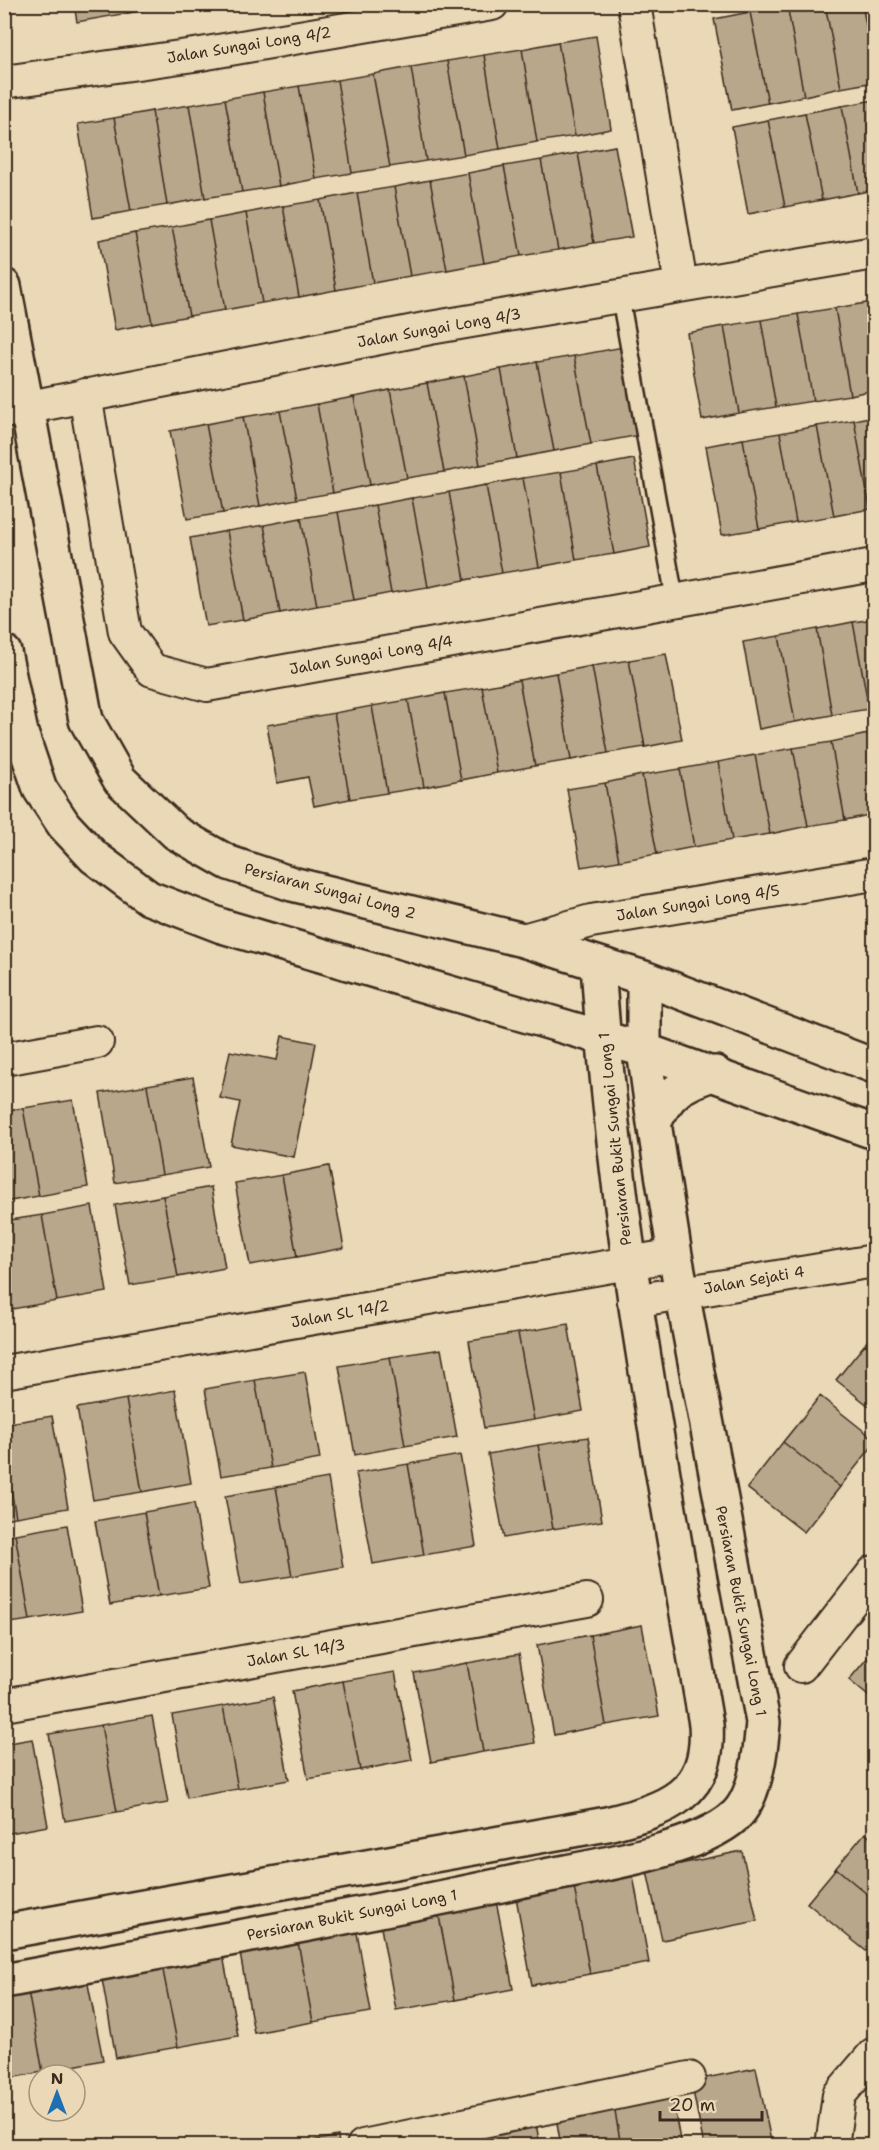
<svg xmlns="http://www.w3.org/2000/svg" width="879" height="2150" font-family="'Shantell Sans',sans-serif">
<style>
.building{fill:#b9a78c;stroke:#3b2a1e;stroke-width:1.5}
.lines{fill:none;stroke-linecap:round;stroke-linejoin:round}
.lane-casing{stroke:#3b2a1e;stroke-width:21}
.street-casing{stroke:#3b2a1e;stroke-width:36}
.secondary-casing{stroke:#3b2a1e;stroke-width:38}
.lane{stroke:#ead8b6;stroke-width:16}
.street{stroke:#ead8b6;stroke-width:32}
.secondary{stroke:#ead8b6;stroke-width:33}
.labels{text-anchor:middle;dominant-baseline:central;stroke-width:4.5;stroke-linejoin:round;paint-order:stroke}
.street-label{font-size:15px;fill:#3b2a1e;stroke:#ead8b6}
</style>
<rect width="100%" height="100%" fill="#ead8b6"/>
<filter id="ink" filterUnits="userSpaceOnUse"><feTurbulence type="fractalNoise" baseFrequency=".0167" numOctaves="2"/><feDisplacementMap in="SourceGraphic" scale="12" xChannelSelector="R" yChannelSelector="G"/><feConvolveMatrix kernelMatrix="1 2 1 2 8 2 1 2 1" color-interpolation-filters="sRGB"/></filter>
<g filter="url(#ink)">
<path class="building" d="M74 4H127L128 13 77 22Z
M127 4H179L128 13Z
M825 4H862L874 68V82L841 88Z
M825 4 841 88 804 96 787 5Z
M862 4H874V68Z
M787 5 804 96 768 103 750 12Z
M750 12 768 103 732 110 714 19Z
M596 36 611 129 575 136 558 42Z
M558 42 575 136 537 142 522 49Z
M522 49 537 142 500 149 484 55Z
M484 55 500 149 464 155 447 61Z
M447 61 464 155 426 161 411 67Z
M411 67 426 161 390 167 373 74Z
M373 74 390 167 352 173 337 80Z
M337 80 352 173 316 179 299 86Z
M299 86 316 179 279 186 263 92Z
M263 92 279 186 242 192 225 99Z
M225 99 242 192 205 198 189 105Z
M874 100V190L858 193 842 106Z
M189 105 205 198 167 205 152 111Z
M842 106 858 193 822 200 805 113Z
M152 111 167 205 131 211 114 118Z
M805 113 822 200 785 207 768 120Z
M114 118 131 211 93 218 78 124Z
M768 120 785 207 748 214 732 127Z
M615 146 632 237 594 243 578 153Z
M578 153 594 243 558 250 541 160Z
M541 160 558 250 521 256 504 166Z
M504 166 521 256 484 263 468 173Z
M468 173 484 263 447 270 430 180Z
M430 180 447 270 410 276 394 187Z
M394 187 410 276 373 283 357 193Z
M357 193 373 283 336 290 320 200Z
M320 200 336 290 299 297 283 206Z
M283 206 299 297 262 303 246 213Z
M246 213 262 303 225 310 209 220Z
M209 220 225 310 189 316 172 227Z
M172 227 189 316 152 323 135 233Z
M135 233 152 323 115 330 99 240Z
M873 302 874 390 850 395 835 308Z
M835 308 850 395 813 401 798 314Z
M798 314 813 401 776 407 761 320Z
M761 320 776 407 739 413 724 326Z
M724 326 739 413 702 420 687 333Z
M623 347 640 435 591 444 574 356Z
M574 356 591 444 554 451 537 362Z
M537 362 554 451 517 458 501 369Z
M501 369 517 458 480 465 464 376Z
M464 376 480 465 444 472 427 383Z
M427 383 444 472 407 478 390 390Z
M390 390 407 478 370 485 354 397Z
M354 397 370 485 333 493 317 404Z
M317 404 333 493 297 499 280 411Z
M280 411 297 499 260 506 243 417Z
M874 416V508L870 509 854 420Z
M243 417 260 506 223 513 206 424Z
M854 420 870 509 834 516 817 426Z
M206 424 223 513 187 519 170 431Z
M817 426 834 516 796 522 780 433Z
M780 433 796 522 759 529 743 439Z
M743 439 759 529 722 535 706 446Z
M634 459 650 547 614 554 597 466Z
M597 466 614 554 576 560 561 472Z
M561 472 576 560 539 567 523 478Z
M523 478 539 567 502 573 486 485Z
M486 485 502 573 465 580 449 492Z
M449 492 465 580 428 587 412 498Z
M412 498 428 587 391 593 375 505Z
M375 505 391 593 354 600 338 512Z
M338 512 354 600 317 606 301 518Z
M301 518 317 606 280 613 264 525Z
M264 525 280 613 243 620 227 531Z
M227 531 243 620 206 626 190 538Z
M874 619V708L869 709 853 622Z
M853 622 869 709 832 715 817 629Z
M817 629 832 715 795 722 779 636Z
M779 636 795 722 759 729 743 642Z
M666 654 682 740 645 747 629 660Z
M629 660 645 747 608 753 592 666Z
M592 666 608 753 571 760 556 673Z
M556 673 571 760 535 766 519 680Z
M519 680 535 766 497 773 482 687Z
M482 687 497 773 461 780 445 693Z
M445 693 461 780 424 787 408 700Z
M408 700 424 787 387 793 372 706Z
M372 706 387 793 350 799 334 713Z
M334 713 350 799 314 806 308 777 277 783 267 725Z
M868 734 874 769V814L845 820 831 742Z
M831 742 845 820 808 826 793 748Z
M793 748 808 826 770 834 755 755Z
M755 755 770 834 732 840 718 762Z
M718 762 732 840 694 847 680 769Z
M680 769 694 847 657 854 642 775Z
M642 775 657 854 619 861 605 783Z
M605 783 619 861 581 867 567 789Z
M282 1036 316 1043 294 1157 231 1145 240 1102 220 1098 230 1051 277 1060Z
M193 1077 209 1167 162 1175 147 1085Z
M147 1085 162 1175 115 1183 100 1093Z
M73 1100 88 1187 39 1196 23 1108Z
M23 1108 39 1196 4 1202V1111Z
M329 1166 344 1248 297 1257 282 1175Z
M282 1175 297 1257 250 1265 235 1183Z
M211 1187 225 1268 178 1277 163 1196Z
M163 1196 178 1277 130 1285 115 1205Z
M92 1206 107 1292 57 1301 42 1215Z
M42 1215 57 1301 7 1310 4 1294V1221Z
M568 1324 583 1411 534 1420 518 1333Z
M874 1332V1351L865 1344Z
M518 1333 534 1420 484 1428 469 1341Z
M865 1344 874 1351V1410L836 1380Z
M441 1349 457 1437 405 1446 390 1357Z
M390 1357 405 1446 355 1455 339 1366Z
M305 1372 320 1459 271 1468 255 1380Z
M255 1380 271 1468 221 1476 205 1389Z
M175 1390 191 1483 142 1492 126 1399Z
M820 1396 874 1439V1444L840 1487 783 1442Z
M126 1399 142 1492 93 1500 77 1408Z
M52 1416 68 1508 16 1517 4 1451V1424Z
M588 1437 602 1521 553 1529 538 1445Z
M783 1442 840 1487 804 1532 747 1488Z
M538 1445 553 1529 504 1538 488 1454Z
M4 1451 16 1517 4 1519Z
M460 1455 476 1546 424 1555 408 1464Z
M408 1464 424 1555 373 1564 356 1473Z
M328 1478 343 1567 292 1576 276 1487Z
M276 1487 292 1576 241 1584 225 1496Z
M194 1503 209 1588 159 1596 144 1512Z
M144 1512 159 1596 110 1605 95 1521Z
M67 1525 82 1611 30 1620 15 1534Z
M15 1534 30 1620 4 1624V1536Z
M642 1625 659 1716 606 1725 590 1635Z
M590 1635 606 1725 554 1735 537 1645Z
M874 1650V1701L849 1680Z
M519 1654 535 1743 483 1752 467 1663Z
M467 1663 483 1752 431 1762 414 1673Z
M395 1672 412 1760 360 1770 343 1681Z
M343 1681 360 1770 308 1779 292 1691Z
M273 1697 289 1780 238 1789 223 1706Z
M223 1706 238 1789 187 1798 172 1715Z
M152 1716 168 1803 117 1812 101 1725Z
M101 1725 117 1812 65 1821 49 1734Z
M32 1739 48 1826 4 1834V1744Z
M865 1833 874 1841V1900L836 1868Z
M742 1851 757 1921 662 1940 647 1871Z
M631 1865 649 1963 590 1974 572 1876Z
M836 1868 874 1900V1941L866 1951 807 1903Z
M572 1876 590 1974 532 1985 514 1886Z
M494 1890 513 1989 455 2000 436 1900Z
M436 1900 455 2000 396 2010 378 1911Z
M354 1916 371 2012 313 2022 295 1926Z
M295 1926 313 2022 254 2033 237 1936Z
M220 1939 238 2036 178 2047 159 1950Z
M159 1950 178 2047 116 2058 99 1962Z
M84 1964 103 2060 43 2072 25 1975Z
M25 1975 43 2072 4 2079V1979Z
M756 2068 772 2146H704L691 2081Z
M668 2073 681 2146H621L610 2083Z
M610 2083 621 2146H561L552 2094Z
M532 2101 540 2146H479L473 2112Z
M338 2136 339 2146H286Z"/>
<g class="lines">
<defs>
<path id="lane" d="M620 296 675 600"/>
<path id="street" d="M634 4 681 285
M4 82 201 54 492 4
M85 395 125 632 152 670 207 685 874 565
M4 412 430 328 874 253
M523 940 591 921 874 874
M4 1059 97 1042
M634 1301 874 1261
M4 1372 675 1255
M801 1666 874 1572
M4 1705 587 1600
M363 2146 689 2078
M832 2146 839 2095 874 2054"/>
<path id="secondary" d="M4 286 86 720 120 780 176 833 229 863 292 884 523 940 644 978 874 1066
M4 652 21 733 40 789 64 825 94 857 149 898 222 926 644 1050 874 1132
M654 1123C669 1091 682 1084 715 1073
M4 1932 607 1824C667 1809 711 1795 706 1724 663 1471 614 1220 598 964
M4 1981C180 1948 355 1917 529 1879 583 1868 696 1852 735 1816 756 1797 761 1749 763 1722L675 1255 654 1123 644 1050V978"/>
</defs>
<use href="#lane" class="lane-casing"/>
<use href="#street" class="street-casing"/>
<use href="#secondary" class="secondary-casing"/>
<use href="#lane" class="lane"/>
<use href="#street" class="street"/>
<use href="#secondary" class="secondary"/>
</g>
</g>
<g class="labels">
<g class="street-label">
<text transform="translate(249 45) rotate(-9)">Jalan Sungai Long 4/2</text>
<text transform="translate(439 328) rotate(-10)">Jalan Sungai Long 4/3</text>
<text transform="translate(371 655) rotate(-10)">Jalan Sungai Long 4/4</text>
<text transform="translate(330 891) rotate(15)">Persiaran Sungai Long 2</text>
<text transform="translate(698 903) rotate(-9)">Jalan Sungai Long 4/5</text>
<text transform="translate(615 1139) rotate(-96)">Persiaran Bukit Sungai Long 1</text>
<text transform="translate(754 1280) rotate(-10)">Jalan Sejati 4</text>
<text transform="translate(340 1314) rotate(-10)">Jalan SL 14/2</text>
<text transform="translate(741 1611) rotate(79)">Persiaran Bukit Sungai Long 1</text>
<text transform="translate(296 1653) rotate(-10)">Jalan SL 14/3</text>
<text transform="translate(352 1915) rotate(-11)">Persiaran Bukit Sungai Long 1</text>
</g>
</g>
<rect width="879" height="2150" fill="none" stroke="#ead8b6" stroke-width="24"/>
<rect x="12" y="12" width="855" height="2126" fill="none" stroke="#3b2a1e" stroke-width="2" filter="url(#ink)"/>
<g transform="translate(57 2093)"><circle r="28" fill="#ead8b6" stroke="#a49279" stroke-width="1.5"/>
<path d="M0-4.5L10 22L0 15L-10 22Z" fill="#1f6fb2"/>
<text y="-9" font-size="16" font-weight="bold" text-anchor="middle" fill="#3b2a1e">N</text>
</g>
<path d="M660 2111v9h102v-9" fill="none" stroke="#3b2a1e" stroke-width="3"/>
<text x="669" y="2111" font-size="18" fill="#3b2a1e" stroke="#ead8b6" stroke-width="4.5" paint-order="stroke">20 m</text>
</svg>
